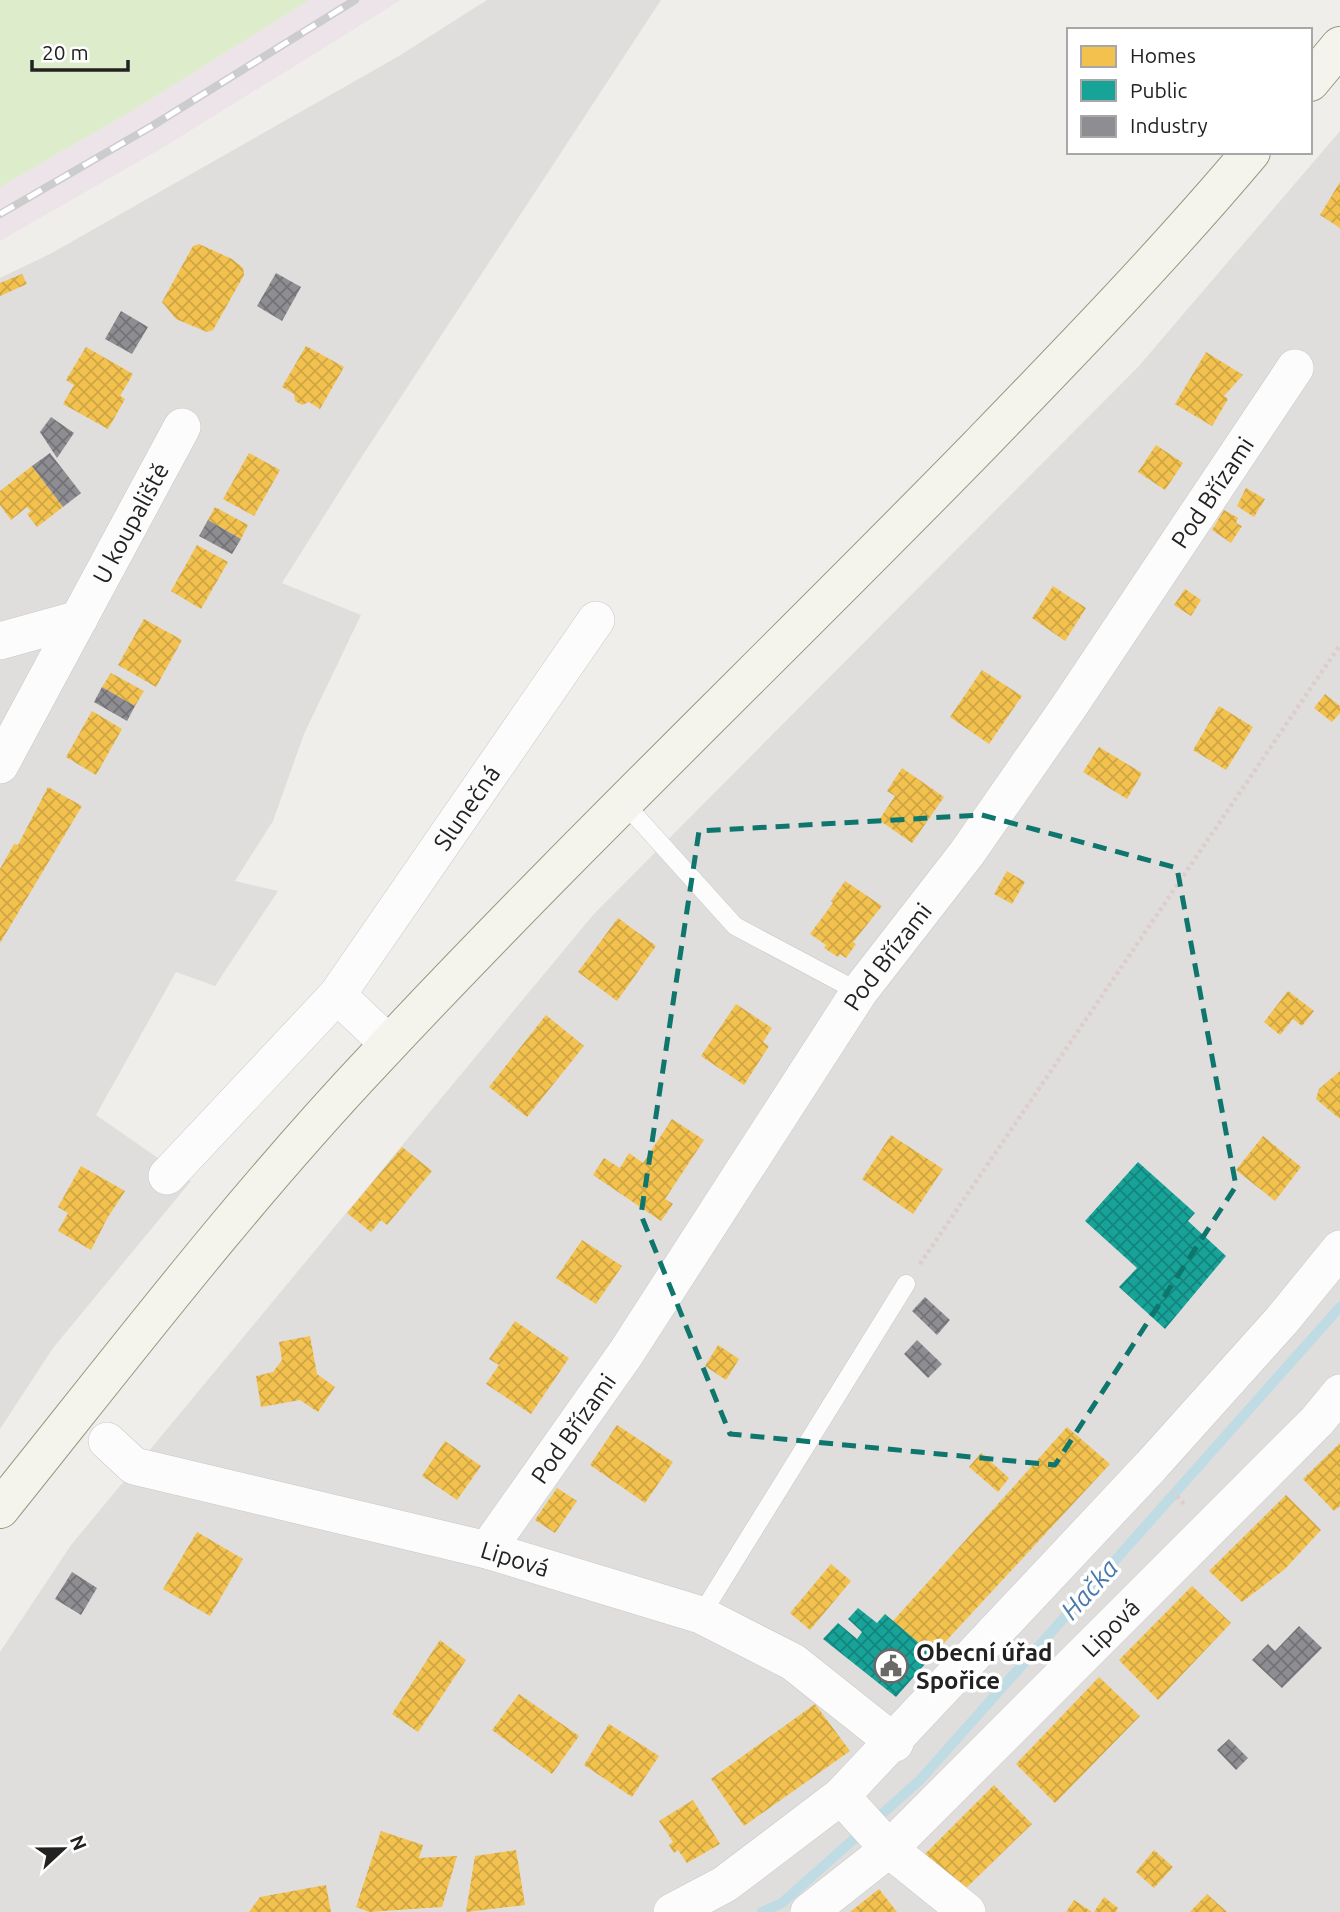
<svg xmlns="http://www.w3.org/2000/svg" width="1340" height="1912" font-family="Ubuntu,sans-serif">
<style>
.residential{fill:#dfdedc}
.railway{fill:#ede4e9}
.grass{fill:#ddeccb}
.homes{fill:url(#homes-cross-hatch)}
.public{fill:url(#public-cross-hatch)}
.industry{fill:url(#industry-cross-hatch)}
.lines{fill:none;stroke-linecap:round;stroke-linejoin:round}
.stream{stroke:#bfdbe3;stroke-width:10}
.lane-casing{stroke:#c9c8c7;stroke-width:19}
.street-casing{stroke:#c9c8c7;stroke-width:38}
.secondary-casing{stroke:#999a82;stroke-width:40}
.path{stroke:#dccecd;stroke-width:4.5;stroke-dasharray:3.5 3.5;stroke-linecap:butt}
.lane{stroke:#fdfcfc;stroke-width:18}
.street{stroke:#fdfcfc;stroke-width:37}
.secondary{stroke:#f4f4ed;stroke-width:38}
.rail-casing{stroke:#ccc;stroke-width:8}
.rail{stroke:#fff;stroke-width:5;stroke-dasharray:16;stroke-linecap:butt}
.marked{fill:none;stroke:#0f766e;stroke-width:5;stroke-dasharray:14 9;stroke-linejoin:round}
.labels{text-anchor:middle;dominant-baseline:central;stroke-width:7;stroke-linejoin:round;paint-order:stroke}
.street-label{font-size:24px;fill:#222;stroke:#fff}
.poi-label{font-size:24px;font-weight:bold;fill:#222;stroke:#fff;text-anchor:start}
.water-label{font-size:26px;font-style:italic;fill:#4a7aab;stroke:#fff}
</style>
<defs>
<pattern id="homes-cross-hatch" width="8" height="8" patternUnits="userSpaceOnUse" patternTransform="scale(1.75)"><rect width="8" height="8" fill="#f2c14e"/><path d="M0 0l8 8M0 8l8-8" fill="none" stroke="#cfa644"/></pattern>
<pattern id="public-cross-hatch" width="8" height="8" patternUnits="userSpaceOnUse" patternTransform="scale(1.75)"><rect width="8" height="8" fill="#17a398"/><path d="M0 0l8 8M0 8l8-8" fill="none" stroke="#14847c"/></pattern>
<pattern id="industry-cross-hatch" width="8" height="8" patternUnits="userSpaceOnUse" patternTransform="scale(1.75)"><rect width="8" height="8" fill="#8d8d92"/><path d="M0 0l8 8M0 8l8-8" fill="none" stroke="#737377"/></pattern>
</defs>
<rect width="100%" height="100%" fill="#f0eeeb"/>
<path class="residential" d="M487 0H661L355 467 282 583 361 615 304 734 273 821 235 881 278 891 215 986 176 972 96 1115 191 1181 53 1348 0 1429V278L50 254 399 56Z
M1340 131V1912H0V1652L71 1545 593 915 1138 367Z"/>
<path class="railway" d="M309 0H401L164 147 0 241V187L140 106Z"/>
<path class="grass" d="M0 0H309L140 106 0 187Z"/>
<path class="homes" d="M1340 182V228L1320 215Z
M199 244 232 259 243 268 244 275 213 330 207 332 176 319 162 302 193 246Z
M22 274 27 284 0 296V283Z
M306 346 344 367 320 409 309 402 302 405 295 401 294 394 282 387Z
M86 347 133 374 120 396 125 399 108 429 63 404 74 385 66 380Z
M1206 352 1243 375 1224 396 1228 399 1212 426 1175 404Z
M1156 445 1183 463 1165 490 1138 472Z
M249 453 280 470 254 516 223 499Z
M32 466 63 507 37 527 27 514 31 511 27 507 11 520 0 505V491Z
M1246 488 1265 499 1254 517 1237 506Z
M215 507 248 525 241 539 208 520Z
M1224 510 1238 518 1236 523 1242 526 1231 543 1212 530Z
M197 545 228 562 201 609 171 591Z
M1053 586 1086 608 1065 641 1032 618Z
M1185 589 1201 600 1191 616 1174 605Z
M144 619 182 640 156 687 118 665Z
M982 670 1022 696 989 744 950 717Z
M111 673 144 691 135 706 102 687Z
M1325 694 1340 706V713L1332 722 1314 708Z
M1219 706 1253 727 1226 770 1193 750Z
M92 711 122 729 96 775 66 757Z
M1099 747 1142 773 1127 799 1083 772Z
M902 768 944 797 912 843 879 820 895 796 887 791Z
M48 787 82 806 0 943V869L14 844 18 845Z
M1007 871 1025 882 1012 904 994 894Z
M845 881 882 906 853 942 856 944 846 958 840 954 838 957 824 948 826 945 810 934 833 903 831 901Z
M618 918 656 946 617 1001 578 972Z
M1288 991 1314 1011 1302 1026 1293 1019 1280 1035 1264 1022Z
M736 1004 772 1028 763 1042 769 1046 744 1085 701 1056Z
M546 1015 584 1046 527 1117 489 1087Z
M1340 1071V1119L1316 1099 1319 1089Z
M672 1119 704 1140 665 1199 673 1204 661 1221 593 1175 604 1158 620 1168 629 1153 643 1163Z
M891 1135 943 1169 913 1214 862 1179Z
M1263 1136 1301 1167 1275 1201 1236 1170Z
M402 1147 432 1171 387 1225 381 1220 371 1232 347 1213Z
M81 1166 125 1191 108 1217 91 1250 58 1231 68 1213 58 1207Z
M582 1240 622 1266 596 1304 556 1278Z
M515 1321 569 1358 531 1414 486 1384 499 1365 489 1359Z
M310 1336 317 1374 335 1387 318 1412 300 1400 261 1407 256 1376 273 1372 282 1360 279 1342Z
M718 1345 739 1359 726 1380 705 1366Z
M617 1425 673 1462 645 1503 590 1465Z
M1067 1427 1110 1464 933 1655 893 1621Z
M445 1441 481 1466 457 1500 422 1476Z
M1340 1443V1506L1334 1511 1303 1479Z
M981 1453 1009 1478 998 1492 969 1467Z
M557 1488 577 1501 555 1533 535 1520Z
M1286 1495 1321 1530 1285 1569 1242 1602 1209 1571Z
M197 1532 243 1559 210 1616 163 1589Z
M831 1564 851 1581 810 1630 790 1613Z
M1192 1586 1231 1623 1158 1700 1119 1660Z
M440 1640 466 1660 418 1732 392 1714Z
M1099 1677 1140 1716 1055 1803 1016 1764Z
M519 1694 579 1736 552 1774 492 1730Z
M815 1704 850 1751 744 1826 711 1779Z
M609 1724 659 1756 632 1797 584 1765Z
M994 1785 1032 1824 960 1894 924 1855Z
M693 1800 720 1844 687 1863 678 1850 674 1853 669 1845 673 1842 659 1821Z
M381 1831 423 1845 419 1858 457 1856 442 1907 369 1912 356 1907Z
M516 1850 525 1905 466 1912 475 1856Z
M1154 1850 1173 1867 1154 1888 1136 1872Z
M326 1885 331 1912H249L260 1897Z
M879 1889 897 1912H850Z
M1207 1894 1227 1912H1190Z
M1104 1897 1118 1908 1116 1912H1094Z
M1074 1900 1092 1912H1066Z"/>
<path class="public" d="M1138 1162 1195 1213 1188 1221 1226 1256 1165 1329 1119 1287 1137 1268 1085 1221Z
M858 1608 877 1623 885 1614 933 1655 896 1697 823 1639 838 1623 857 1639 862 1632 848 1619Z"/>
<path class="industry" d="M276 273 301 287 282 321 257 306Z
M121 311 148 327 132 354 105 339Z
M51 417 74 433 57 458 40 432Z
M50 453 81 493 63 507 32 466Z
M208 520 241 539 232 554 199 536Z
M102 687 135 706 127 721 94 702Z
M925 1297 950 1320 937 1335 912 1311Z
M917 1340 942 1364 928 1378 904 1354Z
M72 1572 97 1588 81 1615 55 1599Z
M1299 1626 1322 1648 1282 1688 1252 1660 1268 1644 1275 1651Z
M1229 1739 1248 1758 1236 1770 1217 1750Z"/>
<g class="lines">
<path class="stream" d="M762 1912 782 1903 920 1780 1340 1307"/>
<defs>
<path id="lane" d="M624 803 735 926 859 992
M701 1615 906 1284"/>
<g id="street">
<path d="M0 641 79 619"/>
<path id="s1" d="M0 765 182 427"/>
<path d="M337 995 389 1044"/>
<path id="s2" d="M167 1176 337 995 596 620"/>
<path id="s3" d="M107 1441 134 1466 487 1550 701 1615 793 1662 895 1743"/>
<path id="s4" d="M487 1550 626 1353 859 992 967 853 1070 705 1295 368"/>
<path d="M841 1796 889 1849 967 1912"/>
<path d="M672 1912 725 1884 841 1796 1151 1466 1282 1320 1340 1249"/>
<path id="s5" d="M809 1912 889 1849 1317 1421 1340 1393"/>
</g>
<path id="secondary" d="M1310 82 1340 46
M0 1509C122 1357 240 1202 374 1060 570 850 779 651 980 445 1072 350 1165 254 1251 152"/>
</defs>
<use href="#lane" class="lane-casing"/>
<use href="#street" class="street-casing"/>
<use href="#secondary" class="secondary-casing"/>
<path class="path" d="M920 1264 1340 645
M1172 1491 1185 1505"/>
<use href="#lane" class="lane"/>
<use href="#street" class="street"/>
<use href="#secondary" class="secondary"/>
<defs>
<path id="rail" d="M0 214 152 126 355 0"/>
</defs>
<use href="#rail" class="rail-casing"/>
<use href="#rail" class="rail"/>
</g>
<path class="marked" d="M982 815 1177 868 1236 1186 1055 1465 730 1434 641 1215 699 831Z"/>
<defs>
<symbol id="civic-ring" viewBox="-11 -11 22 22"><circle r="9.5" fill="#fff" stroke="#6a6968" stroke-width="1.5"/><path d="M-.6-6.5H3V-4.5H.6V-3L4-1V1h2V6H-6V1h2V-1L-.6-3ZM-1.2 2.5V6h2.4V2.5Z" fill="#6a6968"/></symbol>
</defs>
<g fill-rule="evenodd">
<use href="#civic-ring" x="872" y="1647" width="38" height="38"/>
</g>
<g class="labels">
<g class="street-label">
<text stroke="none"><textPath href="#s4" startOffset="1283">Pod Břízami</textPath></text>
<text stroke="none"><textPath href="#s1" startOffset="275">U koupaliště</textPath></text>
<text stroke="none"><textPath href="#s2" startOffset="476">Slunečná</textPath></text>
<text stroke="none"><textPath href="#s4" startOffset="716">Pod Břízami</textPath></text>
<text stroke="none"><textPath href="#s4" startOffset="149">Pod Břízami</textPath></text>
<text stroke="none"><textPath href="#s3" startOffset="429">Lipová</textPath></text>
<text stroke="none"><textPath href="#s5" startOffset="415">Lipová</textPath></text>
</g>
<g class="poi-label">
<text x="916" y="1652">Obecní úřad<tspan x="916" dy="28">Spořice</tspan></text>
</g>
<g class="water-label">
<text transform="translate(1089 1589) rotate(-48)">Hačka</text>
</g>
</g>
<rect x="1067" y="28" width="245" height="126" fill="#ffffff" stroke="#a7a7a7" stroke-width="2"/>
<rect x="1081" y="46" width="35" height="21" fill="#f2c14e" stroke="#a7a7a7" stroke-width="2"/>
<text x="1130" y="63" font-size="21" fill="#222222">Homes</text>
<rect x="1081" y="80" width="35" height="21" fill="#17a398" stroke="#a7a7a7" stroke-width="2"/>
<text x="1130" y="98" font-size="21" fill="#222222">Public</text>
<rect x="1081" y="116" width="35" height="21" fill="#8d8d92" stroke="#a7a7a7" stroke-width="2"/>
<text x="1130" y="133" font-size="21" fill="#222222">Industry</text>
<g transform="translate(63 1849) rotate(68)" stroke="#ffffff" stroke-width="5" paint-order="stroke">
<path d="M0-5L12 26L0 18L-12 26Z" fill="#222222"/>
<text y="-10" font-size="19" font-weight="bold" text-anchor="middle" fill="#222222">N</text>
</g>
<path d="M32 60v10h96v-10" fill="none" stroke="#222222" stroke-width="3.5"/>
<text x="42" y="60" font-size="21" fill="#222222" stroke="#ffffff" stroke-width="5" paint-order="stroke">20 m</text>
</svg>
